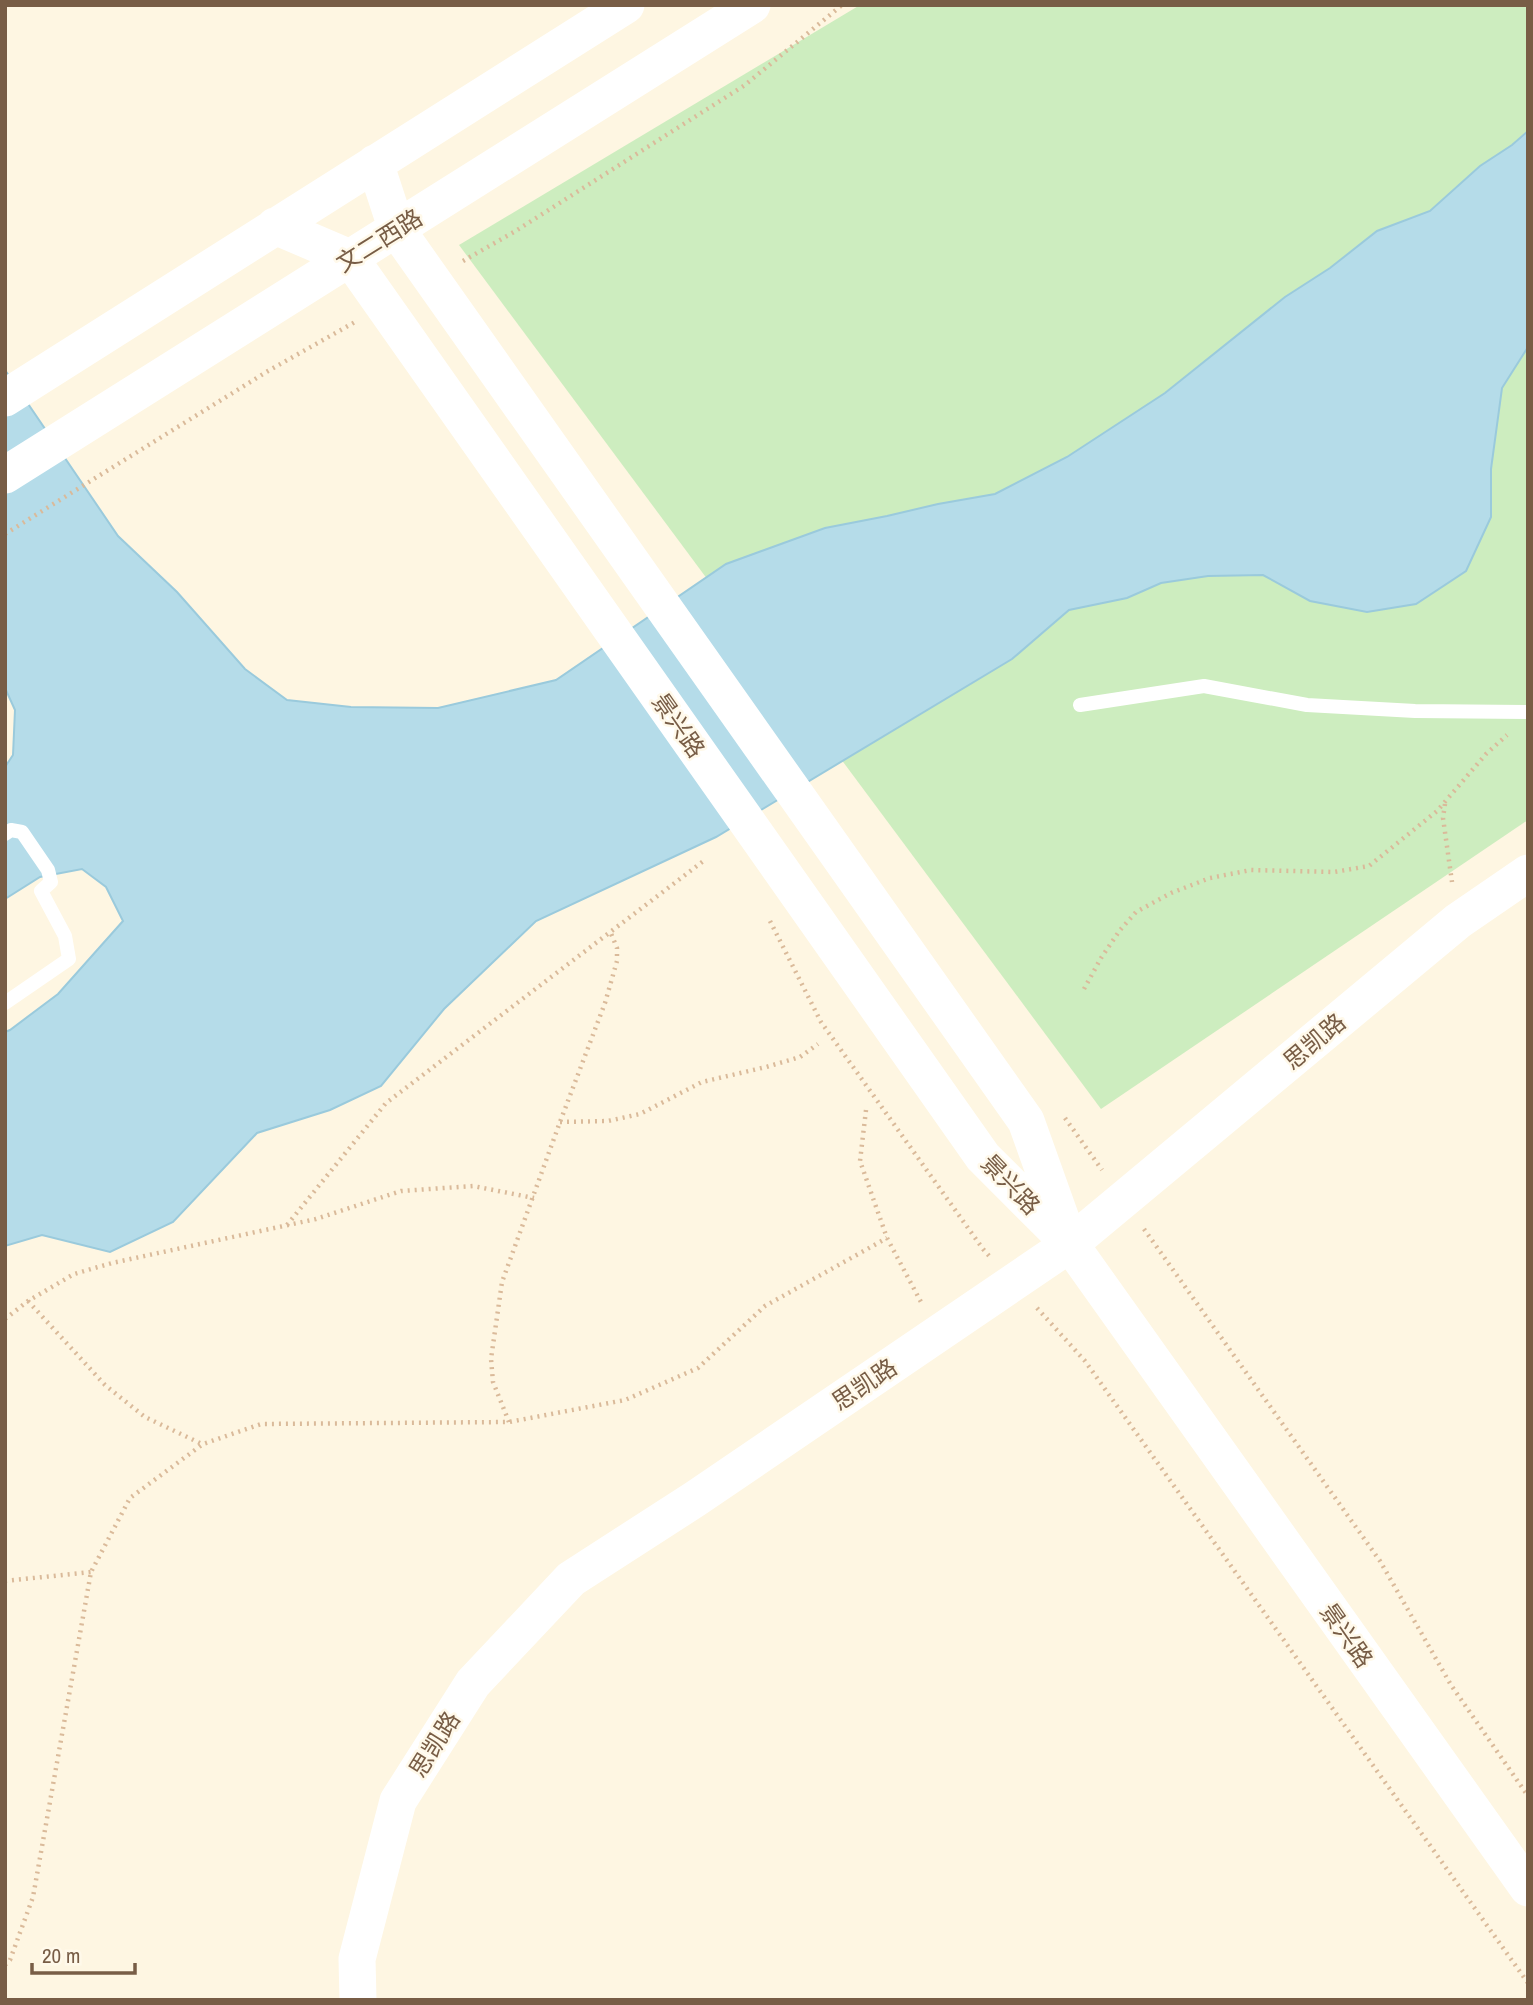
<svg xmlns="http://www.w3.org/2000/svg" width="1533" height="2005" font-family="'Archivo Narrow','Noto Sans SC',sans-serif">
<style>
.green{fill:#cdedbf}
.water{fill:#b5dce9;stroke:#9acadc;stroke-width:2}
.lines{fill:none;stroke-linecap:round;stroke-linejoin:round}
.path{stroke:#daba9a;stroke-width:4.5;stroke-dasharray:2 5;stroke-linecap:butt}
.lane{stroke:#fff;stroke-width:14}
.secondary{stroke:#fff;stroke-width:37}
.labels{text-anchor:middle;dominant-baseline:central;stroke-width:5;stroke-linejoin:round;paint-order:stroke}
.street-label{font-size:24px;fill:#785d46;stroke:#fff9ea}
</style>
<rect width="100%" height="100%" fill="#fef6e2"/>
<path class="green" d="M860 5H1528V820L1101 1109 459 245Z"/>
<path class="water" d="M1528 131V347L1502 388 1491 469V517L1466 571 1416 604 1367 612 1310 601 1263 575 1208 576 1161 583 1127 598 1069 610 1012 659 716 837 536 921 444 1009 381 1086 330 1110 257 1133 173 1222 110 1252 42 1235 5 1246V1032L10 1030 58 994 123 921 106 887 82 869 40 877 5 899V767L13 755 15 710 5 688V370L118 536 177 592 245 669 287 700 351 707 438 708 556 680 726 564 825 528 887 516 938 504 995 494 1067 457 1165 393 1285 297 1330 268 1377 231 1430 211 1480 166 1512 145Z"/>
<g class="lines">
<path class="path" d="M463 261 514 232 745 85 842 5
M5 534 268 371 355 322
M1445 804 1443 818 1452 882
M770 921 821 1022 983 1249 991 1258
M1084 989 1101 958 1120 930 1136 912 1171 893 1210 878 1251 870 1334 872 1369 866 1437 811 1486 754 1507 735
M866 1110 860 1161 887 1238 921 1302
M1065 1118 1102 1170
M560 1122 608 1121 640 1114 702 1082 766 1067 800 1057 818 1044
M287 1225 386 1103 706 859
M1144 1229 1380 1561 1451 1685 1528 1796
M28 1301 105 1385 145 1417 202 1444
M1037 1308 1085 1361 1528 1983
M5 1319 28 1301 74 1274 112 1263 316 1219 401 1191 473 1186 534 1198
M509 1422 493 1382 491 1359 502 1282 560 1122 605 1003 617 961V948L610 931
M5 1581 91 1572
M5 1965 10 1960 33 1897 91 1572 130 1498 203 1444 261 1424 509 1422 625 1400 698 1368 765 1306 887 1238"/>
<path class="lane" d="M1080 705 1204 686 1307 705 1415 711 1528 712
M5 834 11 830 22 832 48 870 51 882 41 891 65 936 69 959 5 1003"/>
<path class="secondary" d="M375 163 397 230 1026 1121 1066 1233
M275 226 350 258 983 1157 1070 1244 1528 1888
M5 398 626 5
M5 475 752 5
M358 2000 357 1959 398 1801 473 1683 571 1579 695 1499 1070 1244 1458 921 1528 873"/>
</g>
<g class="labels">
<g class="street-label">
<text transform="translate(379 240) rotate(-32)">文二西路</text>
<text transform="translate(679 725) rotate(55)">景兴路</text>
<text transform="translate(1314 1041) rotate(-40)">思凯路</text>
<text transform="translate(1011 1184) rotate(46)">景兴路</text>
<text transform="translate(864 1384) rotate(-34)">思凯路</text>
<text transform="translate(1347 1635) rotate(55)">景兴路</text>
<text transform="translate(434 1744) rotate(-58)">思凯路</text>
</g>
</g>
<rect width="1533" height="2005" fill="none" stroke="#785d46" stroke-width="14"/>
<path d="M32 1963v10h103v-10" fill="none" stroke="#785d46" stroke-width="3.5"/>
<text x="42" y="1963" font-size="21" fill="#785d46" stroke="#fff9ea" stroke-width="5" paint-order="stroke">20 m</text>
</svg>
